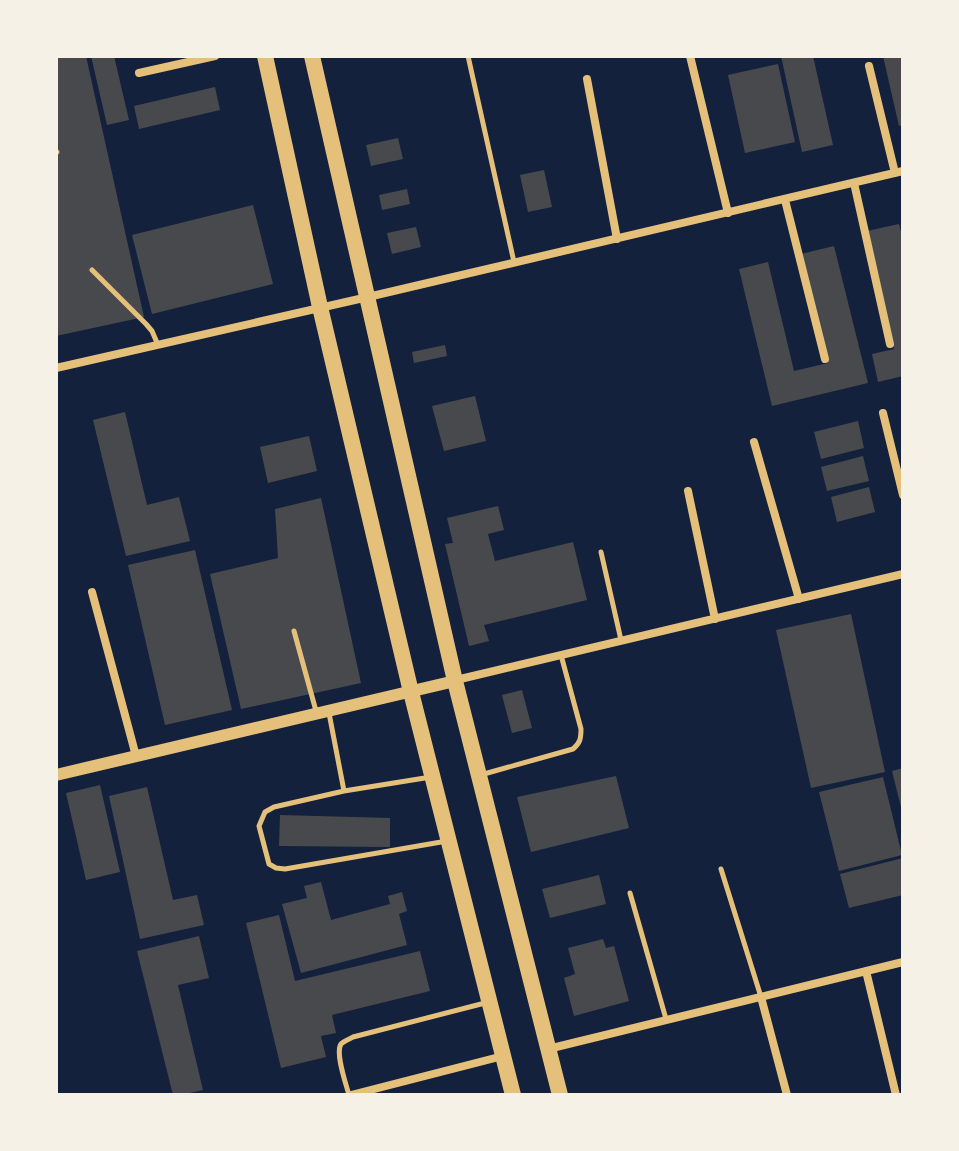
<svg xmlns="http://www.w3.org/2000/svg" width="959" height="1151" font-family="Inter,sans-serif">
<style>
.building{fill:#48494c}
.lines{fill:none;stroke-linecap:round;stroke-linejoin:round}
.service{stroke:#e5c07b;stroke-width:5}
.minor{stroke:#e5c07b;stroke-width:8}
.tertiary{stroke:#e5c07b;stroke-width:12}
.primary{stroke:#e5c07b;stroke-width:16}
</style>
<rect width="100%" height="100%" fill="#14213d"/>
<path class="building" d="M56 56H86L144 317 56 336Z
M91 56H114L129 120 107 125Z
M781 56H813L833 145 802 152Z
M883 56H903V125L899 126Z
M778 64 795 142 745 153 728 75Z
M215 87 220 110 139 129 134 106Z
M398 138 403 159 371 166 366 145Z
M544 170 552 207 528 212 520 175Z
M407 189 410 204 382 210 379 195Z
M253 205 273 284 152 314 132 235Z
M899 224 903 240V376L878 382 872 354 894 349 867 231Z
M416 227 421 247 392 254 387 233Z
M834 246 868 383 772 406 739 269 768 262 794 371 828 363 801 254Z
M445 345 447 356 414 363 412 352Z
M475 396 486 441 444 451 432 406Z
M125 412 147 505 179 497 190 541 126 556 93 420Z
M858 421 864 448 821 459 814 432Z
M309 436 317 471 268 483 260 447Z
M863 456 869 481 827 491 821 467Z
M869 487 875 512 837 522 831 497Z
M321 498 361 683 241 709 210 574 278 558 275 509Z
M498 506 504 530 488 534 495 561 573 542 587 600 484 625 489 641 469 646 445 544 453 543 447 518Z
M195 550 232 710 165 725 128 565Z
M851 614 885 772 811 788 776 630Z
M522 690 532 728 512 733 502 695Z
M903 768V811H902L892 771Z
M616 776 629 828 531 852 517 797Z
M883 777 902 855 839 871 819 792Z
M100 785 120 872 86 880 66 793Z
M147 787 173 900 197 895 204 925 140 939 109 796Z
M280 815 390 818V847L279 846Z
M903 858V895L849 908 840 874Z
M599 875 606 904 550 918 542 889Z
M321 882 331 920 390 904 388 896 402 892 407 911 399 914 407 945 301 973 282 904 307 898 304 886Z
M279 915 295 981 420 951 430 991 332 1015 336 1033 321 1036 326 1057 281 1068 246 923Z
M199 936 209 978 178 985 203 1090 181 1095H173L137 951Z
M603 939 606 948 614 946 629 1001 574 1016 564 978 575 974 568 948Z"/>
<g class="lines">
<path class="service" d="M468 56 514 262
M56 152H57
M92 270 146 324 152 331 158 345
M601 552 621 640
M294 631 316 711
M329 713 344 791
M484 774 573 749C580 743 581 739 581 729L561 655
M431 777 344 791 274 807 265 812 259 826 269 864 276 868 285 869 447 841
M721 869 761 997
M630 893 666 1019
M349 1095C346 1084 335 1053 341 1044 344 1041 350 1039 353 1037L485 1003"/>
<path class="minor" d="M690 56 728 213
M869 66 895 173
M139 73 215 56
M587 79 617 239
M854 183 890 344
M785 200 825 359
M56 368 368 297 903 171
M883 413 903 495
M754 442 799 599
M688 491 715 619
M92 592 136 756
M456 680 903 574
M866 971 896 1095
M761 997 787 1095
M548 1049 903 962
M351 1095 503 1056"/>
<path class="tertiary" d="M56 775 455 681"/>
<path class="primary" d="M265 56 320 307 411 692 513 1095
M312 56 455 681 560 1095"/>
</g>
<rect width="959" height="1151" fill="none" stroke="#f6f1e7" stroke-width="116"/>
</svg>
